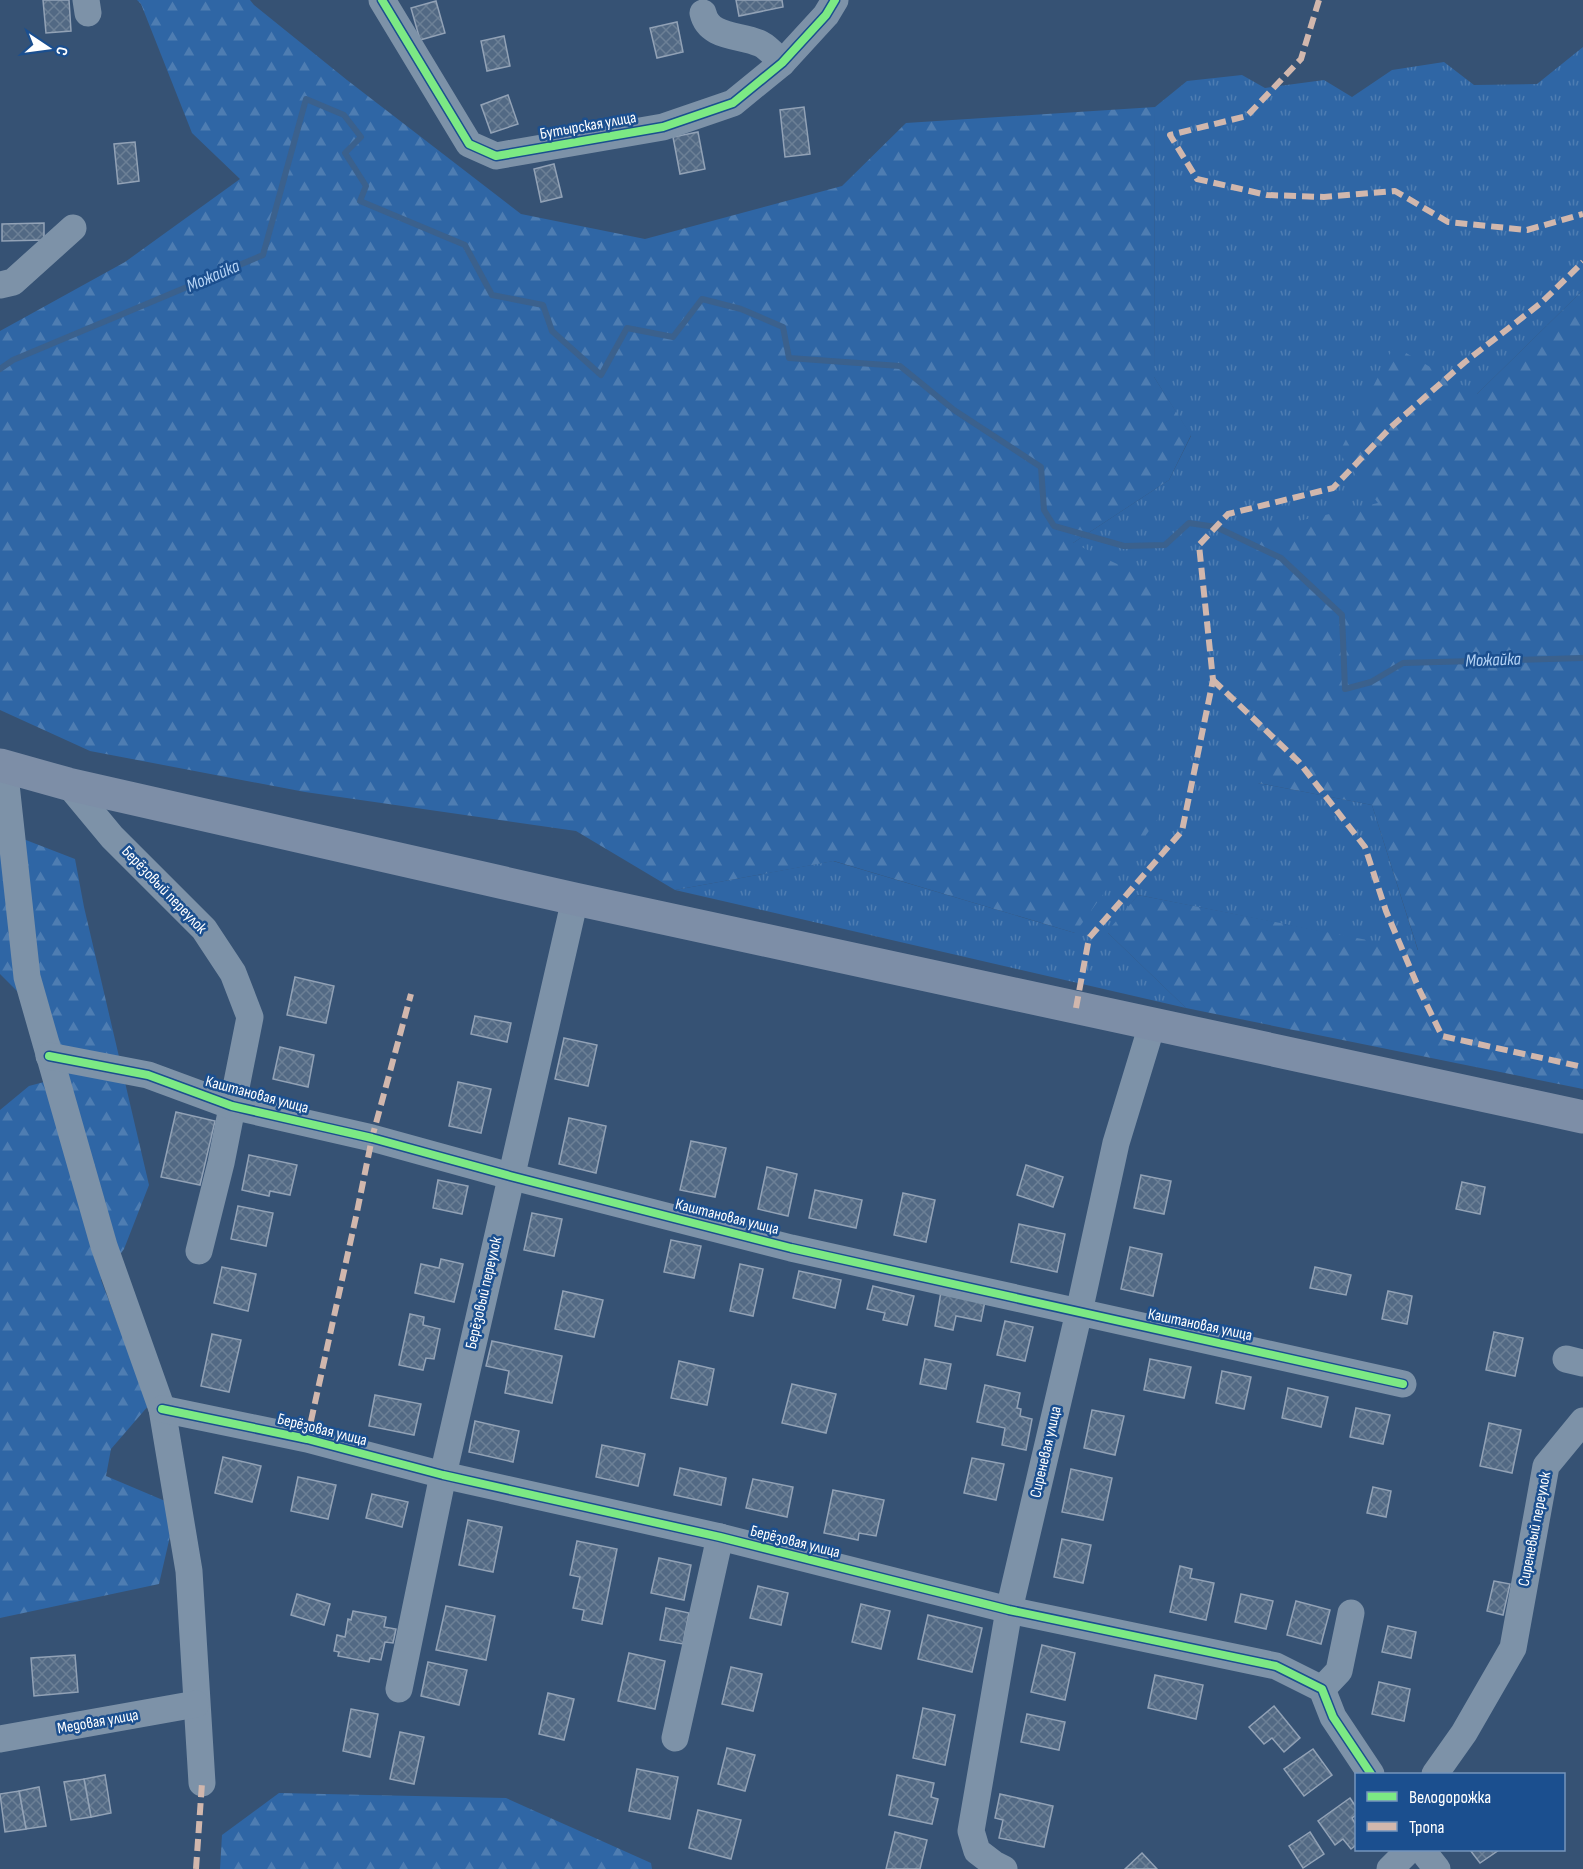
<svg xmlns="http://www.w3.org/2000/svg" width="1583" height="1869" font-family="'Sofia Sans Condensed',sans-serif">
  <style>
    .grass { fill: url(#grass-tufts) }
    .forest { fill: url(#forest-firs) }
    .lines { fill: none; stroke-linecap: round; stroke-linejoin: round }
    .stream { stroke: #3b618d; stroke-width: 6 }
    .building { fill: url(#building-cross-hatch); stroke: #92a2b6; stroke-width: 1.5 }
    .minor { stroke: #7d92a8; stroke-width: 27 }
    .major { stroke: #7d8ea7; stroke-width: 33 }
    .quiet { stroke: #d1b7ad; stroke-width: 6; stroke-dasharray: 12 6; stroke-linecap: butt }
    .cycleway-casing { stroke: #1b4f8f; stroke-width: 11 }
    .cycleway { stroke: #7ce984; stroke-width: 8 }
    .labels { text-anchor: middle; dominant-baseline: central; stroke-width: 5; stroke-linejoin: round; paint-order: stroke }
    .street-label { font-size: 16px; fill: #fff; stroke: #1b4f8f }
    .water-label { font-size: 18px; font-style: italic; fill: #b5d3f5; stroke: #1b4f8f }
  </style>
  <defs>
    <pattern id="grass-tufts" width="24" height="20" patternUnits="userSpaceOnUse" patternTransform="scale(1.5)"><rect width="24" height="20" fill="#2f66a5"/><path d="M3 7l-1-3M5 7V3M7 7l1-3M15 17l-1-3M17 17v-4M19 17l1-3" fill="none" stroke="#4e7db2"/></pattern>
    <pattern id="forest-firs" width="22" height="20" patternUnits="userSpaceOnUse" patternTransform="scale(1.5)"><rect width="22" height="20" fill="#2f66a5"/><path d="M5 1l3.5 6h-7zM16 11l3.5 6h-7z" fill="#4e7db2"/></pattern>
    <pattern id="building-cross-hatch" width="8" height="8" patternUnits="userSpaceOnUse" patternTransform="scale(1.5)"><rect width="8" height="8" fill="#526984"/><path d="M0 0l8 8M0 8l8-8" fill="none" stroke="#6c8096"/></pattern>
  </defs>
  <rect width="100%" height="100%" fill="#365274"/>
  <path class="grass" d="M1583,47v243l-106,104 -98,109 -121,280 114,22 46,146 -280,-56 -30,38 78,75 -511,-118 158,-29 242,72 -2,-390 96,-63 22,-44 -37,-59 1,-270 32,-26 55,-6 23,13 59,-8 28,17 40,-27 52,-8 30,23 63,-1z"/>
  <g class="forest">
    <path d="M137,0h113l4,5 93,75 174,134 124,25 197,-53 64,-63 249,-16 -1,270 37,58 -22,45 -96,63 86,41v233l-84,116 -241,-72 -159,29 -99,-59 -271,-39 -215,-41 -90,-41v-379l125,-69 115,-83 -48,-46 -51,-129z"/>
    <path d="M1583,290v799l-397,-81 -79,-76 31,-37 280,55 -46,-145 -114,-22 -4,-252 124,-28 -39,-50 55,-107 83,48z"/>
    <path d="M0,830l75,29 9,48 65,278 -25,64 -23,31 48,125 -38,44 -5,27 71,30 -18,78 -159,34v-508l29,-24 15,-4 -26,-90 -18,-18z"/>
    <path d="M279,1793l227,5 145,65 1,6h-432l2,-34z"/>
  </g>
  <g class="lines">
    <path class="stream" d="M0,369l13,-9 250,-105 43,-156 38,16 17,22 -16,16 21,33 -6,15 105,44 27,50 51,10 9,26 49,44 26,-47 46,9 29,-38 39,10 42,18 6,31 111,8 54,44 87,57 3,43 10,16 70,20 41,-1 24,-22 27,4 65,31 61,57 3,74 26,-7 32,-19 180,-5"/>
  </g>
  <g class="building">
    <path d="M43,0h26l2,31 -25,2z"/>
    <path d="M736,0h46l1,7 -44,9z"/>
    <path d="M436,1l9,32 -25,7 -9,-32z"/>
    <path d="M677,22l6,30 -26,6 -7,-30z"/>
    <path d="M504,36l6,30 -23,5 -6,-30z"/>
    <path d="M508,95l10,29 -27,9 -10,-28z"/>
    <path d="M804,107l6,47 -25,3 -5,-47z"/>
    <path d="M698,132l7,37 -25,5 -7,-37z"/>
    <path d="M135,142l4,39 -21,3 -4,-40z"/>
    <path d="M554,164l8,33 -21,5 -7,-33z"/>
    <path d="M44,223v17l-42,1v-17z"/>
    <path d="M295,977l39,9 -8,37 -39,-8z"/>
    <path d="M475,1016l36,7 -4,19 -36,-8z"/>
    <path d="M564,1038l33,7 -9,41 -33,-7z"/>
    <path d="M280,1047l34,8 -6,32 -35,-8z"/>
    <path d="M458,1082l33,7 -10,44 -32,-7z"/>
    <path d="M176,1112l39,9 -15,64 -39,-8z"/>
    <path d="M569,1118l37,8 -10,47 -37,-9z"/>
    <path d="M691,1141l35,7 -11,49 -35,-7z"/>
    <path d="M249,1155l48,10 -7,30 -20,-4 -1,5 -27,-6z"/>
    <path d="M1026,1165l37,12 -10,30 -36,-12z"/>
    <path d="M767,1167l30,7 -9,42 -30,-7z"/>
    <path d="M1141,1175l30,6 -7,33 -30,-6z"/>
    <path d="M438,1180l30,6 -6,28 -29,-6z"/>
    <path d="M1462,1182l23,5 -5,27 -24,-5z"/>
    <path d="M815,1190l47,10 -6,28 -47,-10z"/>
    <path d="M903,1193l32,7 -9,42 -32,-7z"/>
    <path d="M238,1206l35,7 -7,33 -35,-7z"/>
    <path d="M532,1213l30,6 -8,37 -30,-6z"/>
    <path d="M1019,1224l46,10 -8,38 -46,-10z"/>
    <path d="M671,1240l30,6 -7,32 -30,-6z"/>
    <path d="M1130,1247l32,7 -9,42 -32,-7z"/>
    <path d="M441,1259l22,5 -9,38 -39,-9 6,-29 18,4z"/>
    <path d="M740,1264l23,5 -10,47 -23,-5z"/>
    <path d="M222,1267l34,7 -8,37 -34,-8z"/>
    <path d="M1315,1267l36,8 -5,20 -36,-7z"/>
    <path d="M799,1271l42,9 -6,28 -42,-10z"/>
    <path d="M873,1286l41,10 -7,29 -24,-5 2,-7 -18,-4z"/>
    <path d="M563,1291l40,9 -9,37 -39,-8z"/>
    <path d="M1388,1291l24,5 -5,28 -25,-5z"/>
    <path d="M941,1292l44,9 -4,20 -25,-5 -3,14 -18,-4z"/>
    <path d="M410,1314l14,3 -1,8 17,4 -6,30 -8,-1 -3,12 -24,-5z"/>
    <path d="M1005,1321l28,6 -8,34 -28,-6z"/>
    <path d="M1494,1332l29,6 -8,38 -29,-6z"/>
    <path d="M212,1334l29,6 -12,52 -28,-6z"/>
    <path d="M492,1341l70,15 -10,47 -47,-10 4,-22 -23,-5z"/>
    <path d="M925,1359l26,5 -5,25 -26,-5z"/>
    <path d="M1150,1359l41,8 -7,31 -40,-8z"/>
    <path d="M679,1361l35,8 -7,36 -36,-7z"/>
    <path d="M1222,1371l29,6 -7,32 -28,-6z"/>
    <path d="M792,1384l44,10 -10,39 -44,-10z"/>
    <path d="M985,1385l35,8 -3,15 4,1 -1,7 12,3 -6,31 -24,-5 3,-17 -28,-6z"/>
    <path d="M1288,1388l40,9 -7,30 -39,-9z"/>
    <path d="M375,1395l46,9 -7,31 -45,-9z"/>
    <path d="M1356,1408l34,7 -7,29 -33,-7z"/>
    <path d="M1092,1410l32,6 -9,39 -31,-7z"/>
    <path d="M475,1421l44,10 -6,31 -44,-10z"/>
    <path d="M1489,1423l32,7 -9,43 -32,-7z"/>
    <path d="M602,1445l43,9 -7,32 -42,-9z"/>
    <path d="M223,1457l38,9 -9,36 -37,-9z"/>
    <path d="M972,1458l32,6 -8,36 -32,-7z"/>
    <path d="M680,1468l46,10 -5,27 -47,-10z"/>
    <path d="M1071,1469l41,9 -9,42 -41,-8z"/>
    <path d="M298,1477l38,8 -8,34 -37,-8z"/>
    <path d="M753,1479l40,8 -6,30 -41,-9z"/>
    <path d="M1373,1487l18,4 -5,26 -19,-4z"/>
    <path d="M833,1490l51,10 -8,36 -17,-3 -1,7 -34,-7z"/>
    <path d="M372,1494l36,8 -6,25 -36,-9z"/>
    <path d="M468,1520l34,7 -9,45 -34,-7z"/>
    <path d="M1062,1539l29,6 -8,38 -29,-6z"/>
    <path d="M577,1541l40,8 -15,75 -20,-4 2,-10 -11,-2 7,-31 -10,-2z"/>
    <path d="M659,1558l32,7 -7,35 -33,-7z"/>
    <path d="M1180,1566l12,3 -2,9 24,5 -8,37 -36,-8z"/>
    <path d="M1494,1581l16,3 -7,31 -16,-4z"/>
    <path d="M758,1586l30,7 -7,32 -31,-7z"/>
    <path d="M297,1594l33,10 -6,21 -33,-10z"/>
    <path d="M1241,1594l32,7 -7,28 -31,-7z"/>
    <path d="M1296,1601l34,9 -9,34 -34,-9z"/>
    <path d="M861,1604l29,7 -9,38 -29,-7z"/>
    <path d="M446,1606l49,10 -9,44 -50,-10z"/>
    <path d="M666,1608l23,5 -6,31 -23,-4z"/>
    <path d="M353,1611l33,6 -2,10 12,2 -3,14 -8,-1 -4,18 -11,-2 -1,4 -31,-6 1,-4 -5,-1 3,-16 8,2 3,-18 3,1z"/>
    <path d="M928,1615l54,13 -10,44 -54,-13z"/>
    <path d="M1388,1626l28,6 -5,26 -29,-6z"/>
    <path d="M1042,1645l33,8 -10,47 -34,-8z"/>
    <path d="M629,1653l36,8 -10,48 -37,-8z"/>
    <path d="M75,1655l3,37 -44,4 -3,-38z"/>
    <path d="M428,1662l39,8 -8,35 -38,-9z"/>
    <path d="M731,1667l31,7 -9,37 -31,-7z"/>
    <path d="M1155,1675l48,10 -7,34 -48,-11z"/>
    <path d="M1379,1682l31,7 -6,32 -32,-7z"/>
    <path d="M548,1693l26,6 -10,41 -25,-6z"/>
    <path d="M1274,1706l26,32 -16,14 -12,-14 -8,6 -15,-17z"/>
    <path d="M923,1708l32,7 -10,50 -32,-7z"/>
    <path d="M351,1709l27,5 -8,43 -27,-6z"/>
    <path d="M1027,1714l38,8 -6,28 -38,-8z"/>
    <path d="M400,1732l24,5 -10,47 -24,-5z"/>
    <path d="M727,1748l28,7 -10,36 -27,-7z"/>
    <path d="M1313,1749l19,26 -28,21 -20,-27z"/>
    <path d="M637,1769l41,8 -8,42 -41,-8z"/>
    <path d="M105,1775l6,38 -20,4 -7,-38z"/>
    <path d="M897,1775l37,8 -3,14 7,2 -6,25 -43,-9z"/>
    <path d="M84,1779l7,38 -20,3 -7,-38z"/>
    <path d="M39,1787l7,39 -20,3 -7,-38z"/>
    <path d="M19,1791l7,38 -21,3 -5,-38z"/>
    <path d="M1000,1794l53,12 -9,41 -45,-9 4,-18 -8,-2z"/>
    <path d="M1350,1798l6,9v8l-4,3 4,7v20l-5,4 -8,-10 -8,6 -17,-24z"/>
    <path d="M698,1810l43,10 -10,39 -42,-11z"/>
    <path d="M895,1832l32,8 -7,29h-34z"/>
    <path d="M1310,1832l14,22 -21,14 -14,-22z"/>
    <path d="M1470,1850h29l-19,13z"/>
    <path d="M1142,1853l15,16h-32z"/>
  </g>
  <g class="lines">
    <g class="minor">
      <path d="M86,0l2,13"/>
      <path d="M382,0l87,144 27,12 167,-29 70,-24 49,-40 44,-48 9,-15"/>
      <path d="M703,13c6,26 38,21 58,31 8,4 15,13 21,19"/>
      <path d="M0,285l13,-3 60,-54"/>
      <path d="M4,766l23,211 77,269 58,163 27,162 13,212"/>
      <path d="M68,784l44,53 92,92 29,44 17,44 -29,146 -22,88"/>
      <path d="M49,1056l99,19 84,31 140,32 138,38 281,72 612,136"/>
      <path d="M1566,1359l17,4"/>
      <path d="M162,1409l145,30 136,36 277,62 289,73 267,56 46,23 11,28 38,57"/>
      <path d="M399,1689l44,-214 132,-576"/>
      <path d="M1322,1689l17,-18 12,-58"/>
      <path d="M675,1738l45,-201"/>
      <path d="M0,1739l196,-35"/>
      <path d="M1435,1774l29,-41 49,-85 33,-182 37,-45"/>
      <path d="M1422,1850l15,19"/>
      <path d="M1004,1869l-10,-5 -17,-13 -6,-20 38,-221 70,-298 37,-169 36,-118"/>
      <path d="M1390,1869l19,-19"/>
    </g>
    <path class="major" d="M0,765l68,19 507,115 1008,218"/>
    <g class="quiet">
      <path d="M1319,0l-18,59 -54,57 -77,19 27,44 70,16 57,2 71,-6 53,31 79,8 56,-16"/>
      <path d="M1213,680l86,82 66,85 21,64 33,78 23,47 141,31"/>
      <path d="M1076,1008l13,-70 93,-107 31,-151 -14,-135 29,-31 105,-26 58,-61 74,-65 76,-59 42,-41"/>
      <path d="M307,1439l50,-227 15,-74 39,-144"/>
      <path d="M196,1869l6,-86"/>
    </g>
    <defs>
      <g id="cycleway">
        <path d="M382,0l87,144 27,12 167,-29 70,-24 49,-40 44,-48 9,-15"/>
        <path d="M49,1056l99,19 84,31 140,32 138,38 281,72 612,136"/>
        <path d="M162,1409l145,30 136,36 277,62 289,73 267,56 46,23 11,28 38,57"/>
      </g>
    </defs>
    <use href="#cycleway" class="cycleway-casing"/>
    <use href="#cycleway" class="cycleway"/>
  </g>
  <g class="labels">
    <g class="street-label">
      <text transform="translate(588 126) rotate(-10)">Бутырская улица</text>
      <text transform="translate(164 890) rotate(46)">Берёзовый переулок</text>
      <text transform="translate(257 1095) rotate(15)">Каштановая улица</text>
      <text transform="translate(727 1217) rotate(14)">Каштановая улица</text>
      <text transform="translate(484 1293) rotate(-77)">Берёзовый переулок</text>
      <text transform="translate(1200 1325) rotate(12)">Каштановая улица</text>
      <text transform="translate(322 1430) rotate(14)">Берёзовая улица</text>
      <text transform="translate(1046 1452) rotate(-77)">Сиреневая улица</text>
      <text transform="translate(1535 1529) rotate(-79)">Сиреневый переулок</text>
      <text transform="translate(795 1542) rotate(14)">Берёзовая улица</text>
      <text transform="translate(98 1722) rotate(-10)">Медовая улица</text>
    </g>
    <g class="water-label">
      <text transform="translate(213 276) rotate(-23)">Можайка</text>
      <text transform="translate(1493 660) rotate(-2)">Можайка</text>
    </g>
  </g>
  <rect x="1355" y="1773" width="210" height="78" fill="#1b4f8f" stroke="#7695bc" stroke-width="1.5"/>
  <rect x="1367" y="1792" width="30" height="9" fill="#7ce984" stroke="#7695bc" stroke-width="1.5"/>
  <text x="1409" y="1803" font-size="18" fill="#ffffff">Велодорожка</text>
  <rect x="1367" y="1822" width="30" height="9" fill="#d1b7ad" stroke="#7695bc" stroke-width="1.5"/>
  <text x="1409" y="1833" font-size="18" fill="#ffffff">Тропа</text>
  <g transform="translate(48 48) rotate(103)" stroke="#1b4f8f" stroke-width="4.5" paint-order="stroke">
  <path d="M0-4.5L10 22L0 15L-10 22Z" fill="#ffffff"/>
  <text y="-9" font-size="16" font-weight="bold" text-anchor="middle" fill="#ffffff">С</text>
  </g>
</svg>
